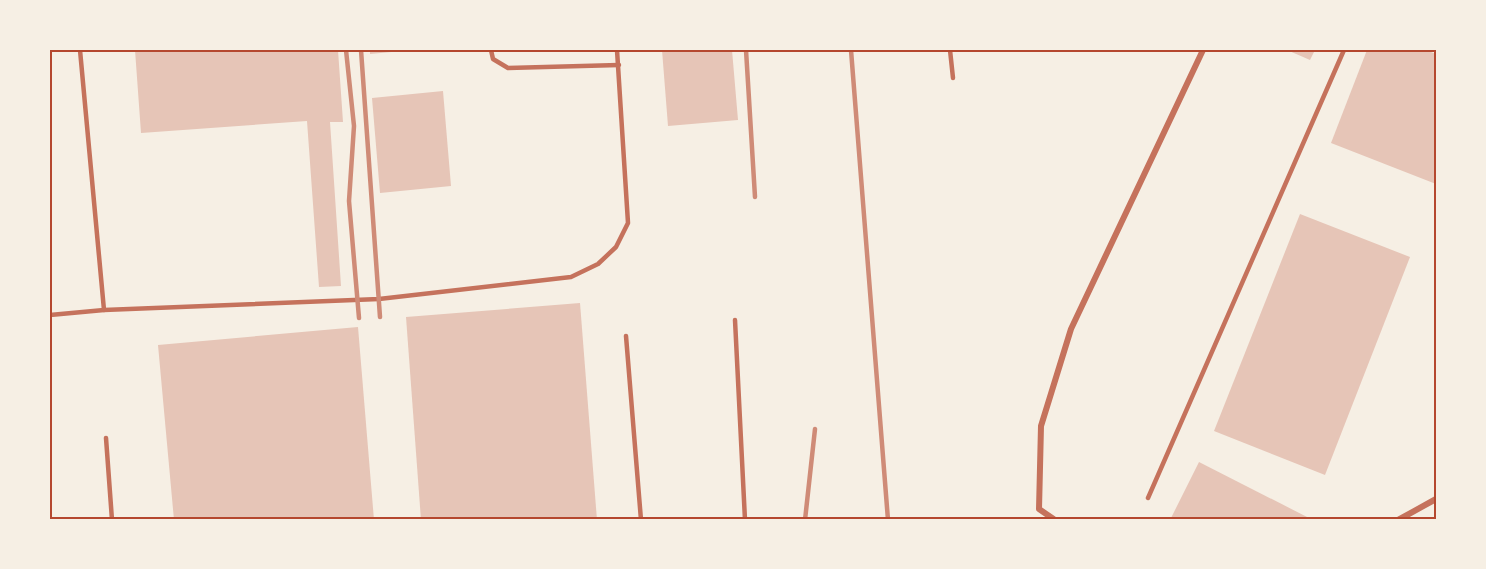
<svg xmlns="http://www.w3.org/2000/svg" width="1486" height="569" font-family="Lato,sans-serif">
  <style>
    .building { fill: #e6c5b7 }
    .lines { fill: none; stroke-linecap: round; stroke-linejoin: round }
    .service { stroke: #c5725c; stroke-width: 4.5 }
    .minor { stroke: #c5725c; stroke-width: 6 }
    .rail { stroke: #cf8b77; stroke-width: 4.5 }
    .neatline { fill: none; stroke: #b5482f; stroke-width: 2 }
  </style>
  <rect width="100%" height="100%" fill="#f6efe4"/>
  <g class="building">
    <path d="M135,50h203l5,72h-13l11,164 -22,1 -12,-166 -166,12z"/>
    <path d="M370,50h32v1l-32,3z"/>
    <path d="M662,50h70l6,70 -70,6z"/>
    <path d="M1287,50h28l-5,10z"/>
    <path d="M1367,50h59l10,4v130l-105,-41z"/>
    <path d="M443,91l8,95 -71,7 -8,-95z"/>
    <path d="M1300,214l110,43 -85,218 -111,-44z"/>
    <path d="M580,303l17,217h-176l-15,-203z"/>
    <path d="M358,327l16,193h-200l-16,-175z"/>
    <path d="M1199,462l114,58h-143z"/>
  </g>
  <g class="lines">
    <g class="service">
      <path d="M80,50l24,260"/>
      <path d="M491,50l2,9 15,9 111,-3"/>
      <path d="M950,50l3,28"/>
      <path d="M50,315l54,-5 275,-11 192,-22 27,-13 18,-17 12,-24 -11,-173"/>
      <path d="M735,320l10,200"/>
      <path d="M626,336l15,184"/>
      <path d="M106,438l6,82"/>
      <path d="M1148,498l196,-448"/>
    </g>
    <g class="minor">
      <path d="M1055,520l-16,-11 2,-83 30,-97 132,-279"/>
      <path d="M1398,520l38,-21"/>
    </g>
    <g class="rail">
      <path d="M346,50l8,76 -5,75 10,117"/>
      <path d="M361,50l19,267"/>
      <path d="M746,50l9,147"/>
      <path d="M851,50l37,470"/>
      <path d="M805,520l10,-91"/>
    </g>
  </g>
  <rect width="1486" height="569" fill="none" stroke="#f6efe4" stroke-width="102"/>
  <rect x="51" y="51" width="1384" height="467" class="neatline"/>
</svg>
